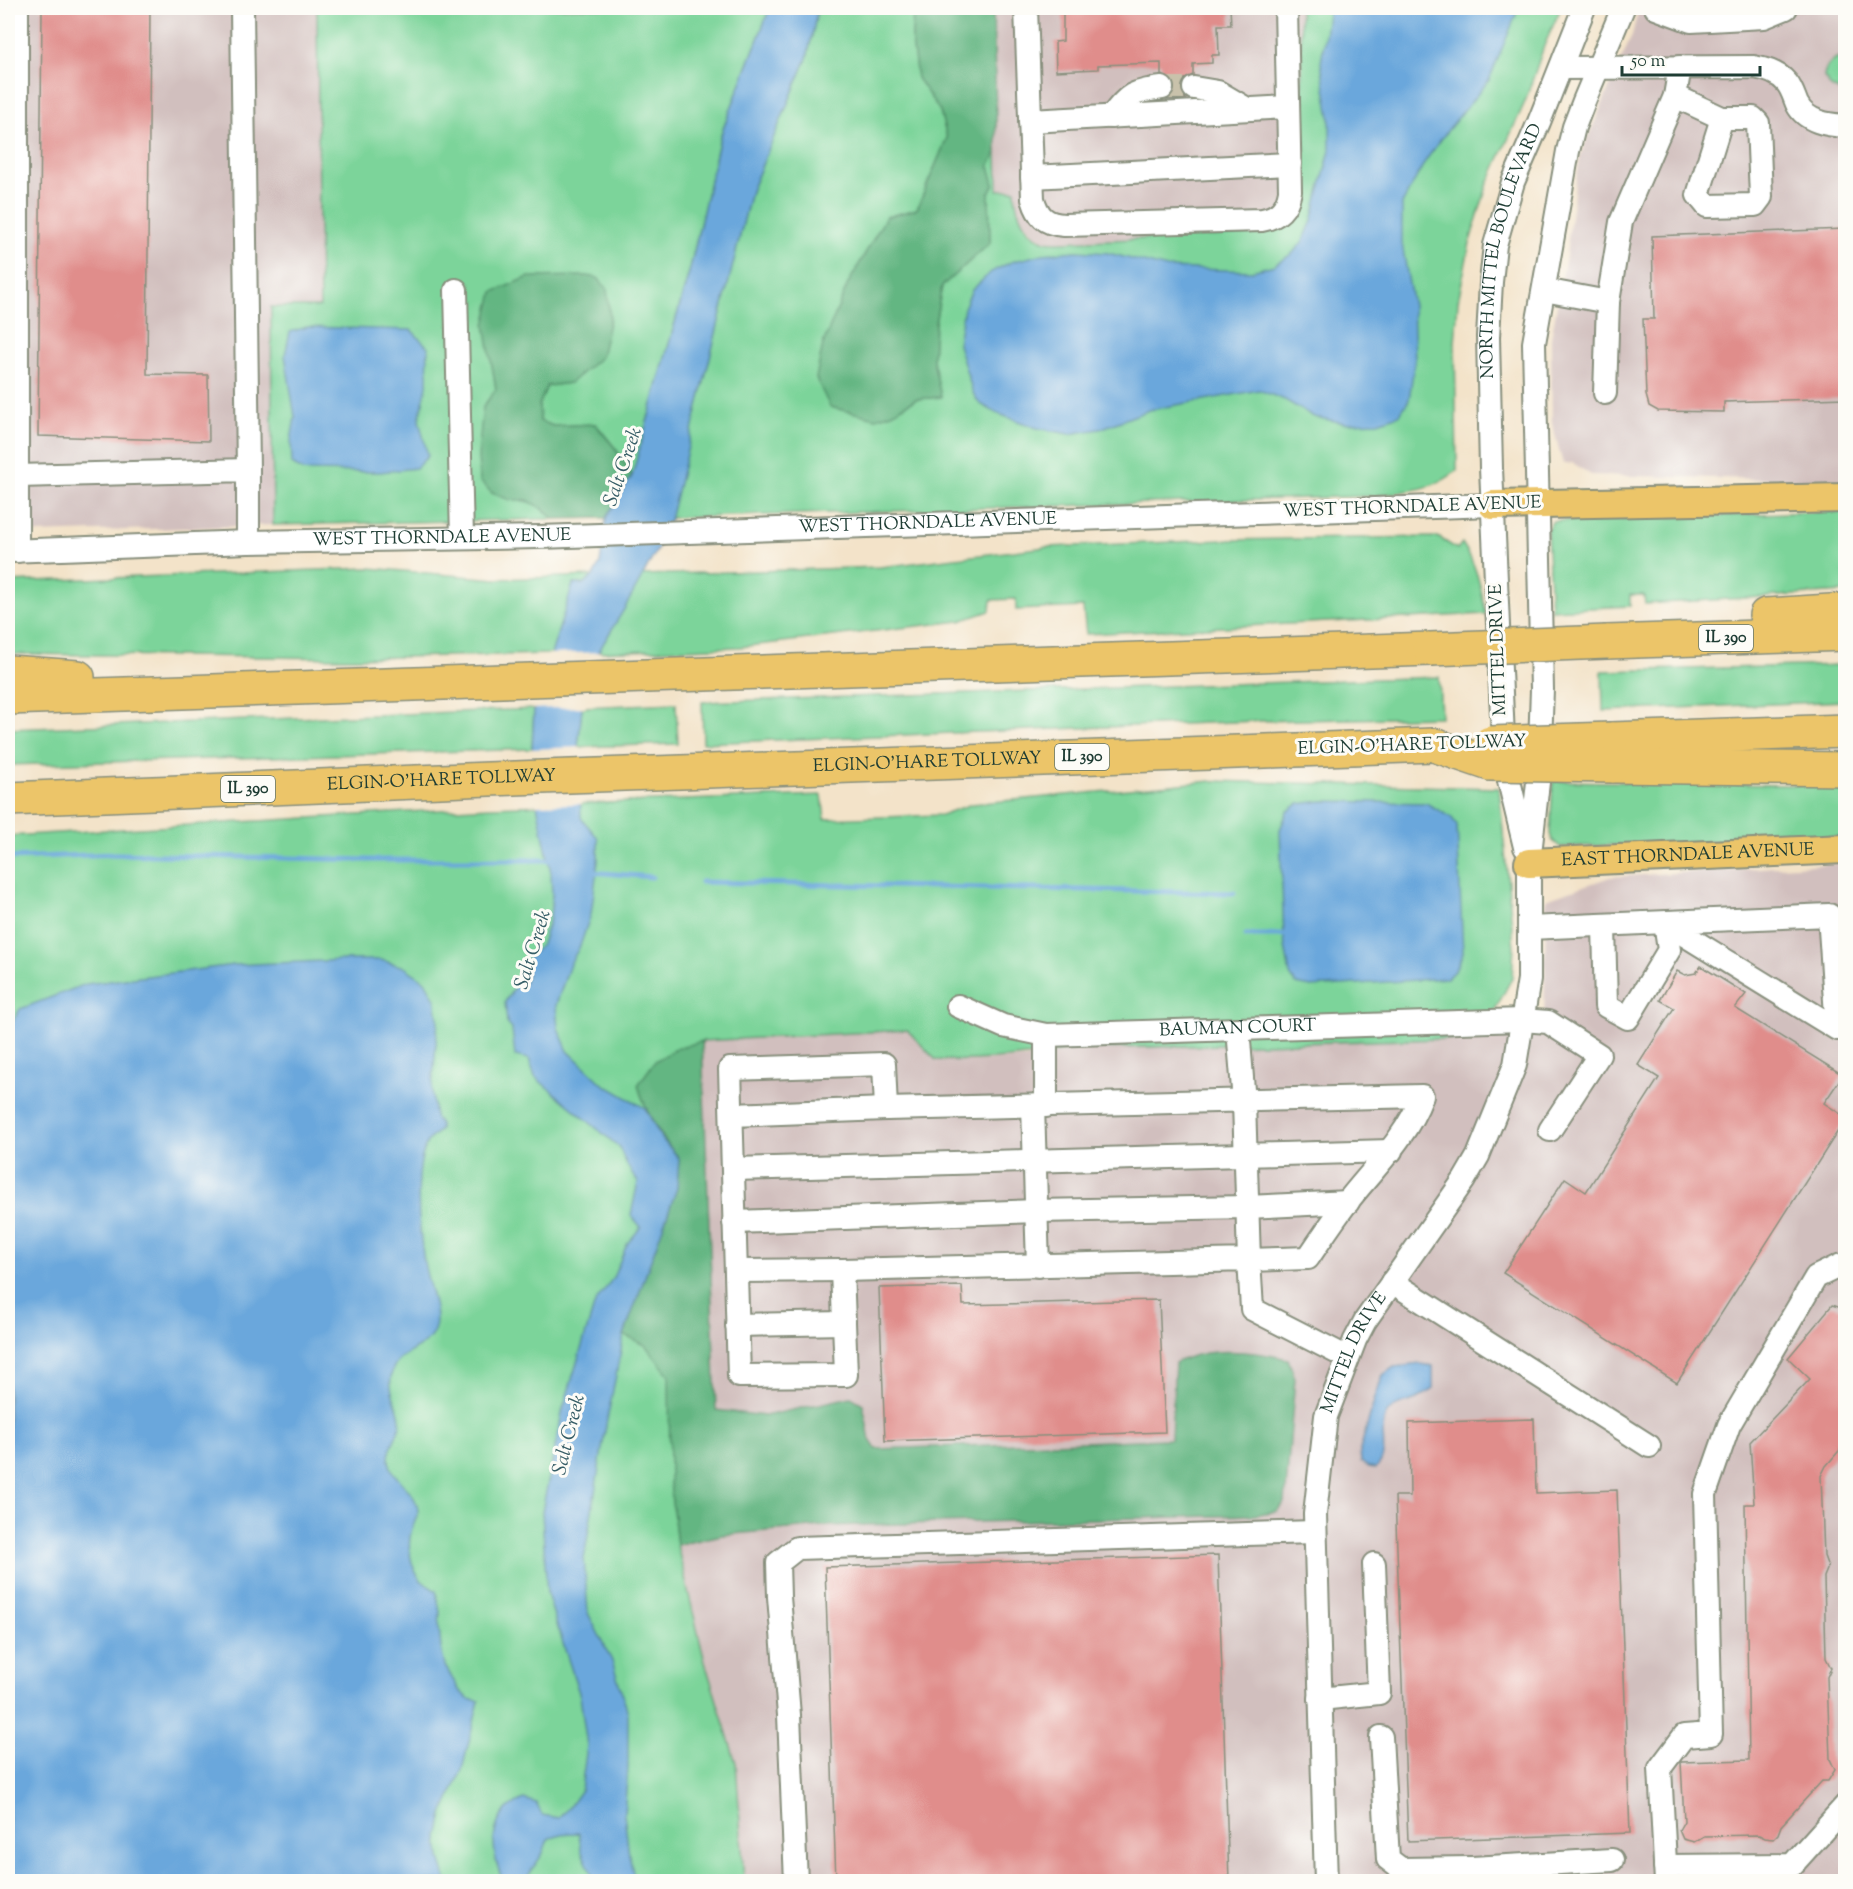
<svg xmlns="http://www.w3.org/2000/svg" width="1853" height="1889" font-family="'Sorts Mill Goudy',serif">
  <style>
    .industrial { fill: #d1bfbe }
    .green { fill: #7bd49a; stroke: #4d8867; stroke-width: 1.5 }
    .forest { fill: #64b682; stroke: #427a5b; stroke-width: 1.5 }
    .water { fill: #6ba7dc; stroke: #457288; stroke-width: 1.5 }
    .pier { fill: #f3e3c9 }
    .lines { fill: none; stroke-linecap: round; stroke-linejoin: round }
    .stream { stroke: #6ba7dc; stroke-width: 5 }
    .building { fill: #e08d8b }
    .minor-tunnel { stroke: #c9c2ab; stroke-width: 22; stroke-dasharray: 22 11; stroke-linecap: butt }
    .minor-casing { stroke: #89907e; stroke-width: 26 }
    .major-casing { stroke: #89907e; stroke-width: 32 }
    .highway-casing { stroke: #89907e; stroke-width: 36 }
    .minor { stroke: #fff; stroke-width: 22 }
    .major { stroke: #ecc569; stroke-width: 28 }
    .highway { stroke: #ecc569; stroke-width: 33 }
    .highway-bridge-casing { stroke: #89907e; stroke-width: 36; stroke-linecap: butt }
    .highway-bridge { stroke: #ecc569; stroke-width: 33 }
    .labels { text-anchor: middle; dominant-baseline: central; stroke-width: 6; stroke-linejoin: round; paint-order: stroke }
    .shield { fill: #fdfcf7; stroke: #62766e; stroke-width: 1.5 }
    .shield-label { font-size: 16px; font-weight: bold; fill: #1f3d34 }
    .street-label { font-size: 18px; fill: #1f3d34; stroke: #fdfcf7 }
    .water-label { font-size: 20px; font-style: italic; fill: #365d66; stroke: #fdfcf7 }
  </style>
  <rect width="100%" height="100%" fill="#fdfcf7"/>
  <filter id="ink" filterUnits="userSpaceOnUse"><feTurbulence type="fractalNoise" baseFrequency=".0167" numOctaves="2"/><feDisplacementMap in="SourceGraphic" scale="12" xChannelSelector="R" yChannelSelector="G"/><feConvolveMatrix kernelMatrix="1 2 1 2 8 2 1 2 1" color-interpolation-filters="sRGB"/></filter>
  <filter id="wash" filterUnits="userSpaceOnUse"><feTurbulence type="fractalNoise" baseFrequency=".008" numOctaves="4" result="noise"/><feDisplacementMap in="SourceGraphic" scale="24" xChannelSelector="R" yChannelSelector="G"/><feGaussianBlur stdDeviation="1.35" result="paint"/><feColorMatrix in="noise" values="0 0 0 0 0 0 0 0 0 0 0 0 0 0 0 0 0 1.4 0 .05"/><feComposite in="paint" operator="in"/></filter>
  <g filter="url(#wash)">
    <rect width="100%" height="100%" fill="#f3e3c9"/>
    <g class="industrial">
      <path d="M8,8h309l3,299 -49,1 2,217 -265,9z"/>
      <path d="M993,8h307l5,177 -3,15 -6,14 -8,9 -11,8 -16,3 -201,8 -15,-1 -10,-6 -17,-20 -3,-25h-17z"/>
      <path d="M1639,8h206v473l-254,-6 -18,-12 -10,1 -11,-41 -1,-84 15,-83 9,-71 6,-31 51,-119z"/>
      <path d="M1845,863v1018h-1101l-8,-118 -31,-101 -28,-117 -7,-63 32,-441 205,-11 29,30 34,1 55,-3 50,-9 469,-14 2,-136 64,-22z"/>
    </g>
    <g class="green">
      <path d="M317,8h453l-50,129 -30,132 -58,207 -16,-27 -20,-25 -43,2 -13,-5 -1,-16 8,-19 23,-3 -78,-21 4,27 -13,18 27,93c20,0 30,3 43,19l-280,6 -2,-218h49z"/>
      <path d="M818,8h95l-1,32 5,38 23,32 7,28 -30,71 -31,8 -38,67 -25,60 69,69 24,-14 25,-2 -8,-37 2,-37 7,-37 48,-43 -1,-50 5,-9 -5,-18 8,-14 1,38h17c0,20 9,44 30,51 5,1 11,1 15,1l201,-8c30,-7 38,-20 44,-49l-5,-177h261l-17,38 -19,56 -38,84 -16,52 -13,63 -3,42 2,127c-22,21 -54,21 -83,26l-704,22 81,-327 56,-133z"/>
      <path d="M1845,56h1l-1,39 -14,-8 -7,-10c2,-14 8,-17 21,-21z"/>
      <path d="M1845,511v81l-200,12 -1,-9h-14v11l-79,4 -4,-81 6,-8z"/>
      <path d="M1438,537l19,12 5,-6c15,22 19,45 24,71l-400,20 -3,-27 -67,3v-11l-25,1 -1,11 -30,10 -220,26 -142,5 44,-77 238,-8 167,-20 178,-7z"/>
      <path d="M369,568l127,11 97,-3 -9,8 -11,1 -21,69 -201,4 -343,-4v-72z"/>
      <path d="M1845,665v36l-242,10 -1,-40z"/>
      <path d="M1439,677l2,40 -183,4 -555,22 -1,-41z"/>
      <path d="M676,703l2,41 -100,3 4,-40z"/>
      <path d="M534,709l-2,40 -524,16v-36z"/>
      <path d="M1212,781l287,7 15,159 -2,31 -32,60 -405,11c-47,8 -92,13 -139,11l-29,-30 -205,11 6,205 -38,236 7,63 28,117 31,101 8,118 -736,1v-1046l482,-29 332,-12 3,24 116,-4 31,-11z"/>
      <path d="M1553,781l292,5v51l-285,10 -8,-7 -2,-6z"/>
    </g>
    <g class="forest">
      <path d="M913,8h80l4,144 -8,14 5,18 -5,9 1,50 -48,43 -7,37 -2,37 8,37 -25,2 -24,14 -16,5 -46,-11 -14,-29 7,-34 25,-60 38,-67 31,-8 30,-71 -7,-27 -23,-33 -5,-38z"/>
      <path d="M586,276l12,2 9,11 3,29 -9,39 -31,26 -23,3 -8,19 1,16 13,5 42,-2 21,25 16,27 -26,42 -53,1 -8,-9 -18,-10h-17l-18,-7 -12,-12 -2,-24 5,-50 13,-18 -11,-64 8,-33 36,-15z"/>
      <path d="M702,1041l14,369 49,6 86,-19 12,7 7,36 6,9 295,-10 4,-76c33,-17 78,-12 113,-4l7,19 -10,124 -8,9 -23,4 -432,11 -100,9 -45,10 -7,-63 -1,-107 -24,-30 -21,-10 53,-147 2,-30c-19,-22 -33,-44 -41,-73l17,-24 21,-12z"/>
    </g>
    <g class="water">
      <path d="M770,8h48l-11,50 -56,133 -84,341 -44,79 -31,51 -10,45 -4,40 3,71 17,20v23l-7,53 -11,32 -10,18 -14,41 2,23 10,23 35,33 42,24 17,31 17,19 -2,30 -53,147 -18,90 -22,134 4,54 24,48 16,52v55l-4,46 5,41 6,26h-40l-14,-31 -2,-17c-11,0 -21,0 -31,6l-5,14 -18,28h-22c-13,-30 -16,-67 21,-82l12,4 6,12 17,3 10,-11 12,-17 6,-44 -7,-50 -33,-102 -5,-83 21,-102 32,-106 18,-25 14,-34 14,-17 -10,-12 7,-33 -10,-15 -9,-20 -84,-70 -6,-18 -14,-3 -3,-27 -5,-6 -2,-21 12,-19h7l3,-9 -2,-13 17,-17 8,-26 2,-23 -1,-22 -17,-83 -2,-41 2,-40 39,-125h11l9,-8 7,-13 6,-45 26,-42 58,-207 30,-132z"/>
      <path d="M1329,8h186l1,7 -27,65 -41,50 -22,30 -24,44v40l11,62 2,52 -6,42 -10,15 -21,7 -33,1 -31,-6 -29,-17 -26,-10 -110,20 -49,19 -31,5 -32,-6 -41,-15 -17,-10 -6,-10 -15,-49 6,-36 8,-18 19,-18 20,-10 32,-8 33,-3 32,2 59,15 85,3 22,-6 18,-11 11,-13 9,-20 18,-71v-32l-9,-55z"/>
      <path d="M307,327l104,3 17,17 -1,39 -8,34 9,36 -12,12 -36,4 -77,-1 -11,-7 -1,-23 4,-24 -10,-62 5,-23z"/>
      <path d="M1322,801l104,2 25,14 6,8 6,128 -8,17 -8,8 -136,9 -15,-3 -6,-9 -6,-35 -4,-110 7,-18 11,-8z"/>
      <path d="M346,960h35l23,7 21,14 10,18 3,20 -6,73 3,26 5,6v6c-4,4 -11,8 -13,13 -14,26 -8,89 -3,118 2,17 12,41 12,58 0,33 -38,28 -44,53 -6,21 10,35 8,53 -2,11 -12,23 -11,35 2,20 28,30 29,51 0,6 -6,15 -7,21 -4,15 0,37 10,48 4,4 11,8 15,11l4,21 -1,14 2,23 4,17 14,24 9,9 11,2 -17,69 -19,44 -5,23 2,21 7,23h-439v-851l12,-21 66,-25 148,-19z"/>
      <path d="M1421,1364l12,2v22c-4,3 -8,7 -12,9 -9,5 -23,6 -31,13 -16,16 3,41 -14,58l-8,-1 -7,-5 -1,-12 16,-56 7,-19 11,-8z"/>
    </g>
    <g class="pier">
      <path d="M601,652l-7,11 -9,44 -54,2 17,-55z"/>
      <path d="M581,747l1,57 -46,1 -4,-15 -3,-41z"/>
    </g>
    <g class="lines">
      <g class="stream">
        <path d="M8,858l109,-4 251,6h187"/>
        <path d="M591,872l61,5"/>
        <path d="M701,882l533,11"/>
        <path d="M1246,935h38"/>
      </g>
    </g>
    <g id="blocks">
      <g class="building">
        <path d="M42,8h108l-3,366 61,1 1,66 -171,-5z"/>
        <path d="M1063,8h167l1,17h-13l1,30h-7v8l-19,1v11l-10,5 -2,12 5,7 -19,1 7,-6 1,-8 -3,-7 -11,-4v-12l-63,2v4l-42,2 -1,-29 8,-1z"/>
        <path d="M1845,229v169l-121,4v10l-66,-1 -9,-5 -3,-11 -3,-76h11l-2,-83z"/>
        <path d="M1701,966l45,28 -11,14 108,67 -19,28 21,14v3l-168,263 -174,-110 62,-95 21,14 73,-114 -21,-13 36,-57 -14,-8 17,-29 8,4 11,-2z"/>
        <path d="M962,1286l1,19 196,-5 6,132 -280,9 -6,-153z"/>
        <path d="M1832,1305l13,4v135l-19,22 -5,10 3,80 4,11 -4,10 2,81 5,10 -4,9 3,82 5,11 -7,11h-6l-41,45 -3,8 -5,5 -8,-1 -6,-3 -55,1 -10,6 -11,-3 -4,-9 5,-9 -3,-59 68,-2 -4,-256h9l-4,-62 60,-63 -22,-21z"/>
        <path d="M1534,1419l2,74 81,-3 13,343 -222,8 -13,-345h15l-1,-73z"/>
        <path d="M1218,1555l11,326h-393l-11,-314z"/>
      </g>
    </g>
  </g>
  <g filter="url(#ink)">
    <use href="#blocks" fill-opacity="0" stroke="#89907e" stroke-width="1.5"/>
    <g class="lines">
      <path class="minor-tunnel" d="M1162,88h32"/>
      <defs>
        <g id="minor">
          <path d="M242,8l6,462"/>
          <path d="M1026,8l7,191c5,17 12,25 31,26l198,-5c17,-3 25,-12 28,-29l-4,-183"/>
          <path d="M1656,8l35,13 73,-4 22,-9"/>
          <path d="M1561,68l193,-1c12,2 25,6 33,16 5,6 7,14 10,21 9,18 31,21 49,22"/>
          <path d="M1194,88l24,4 29,17"/>
          <path d="M1675,96l47,22h31l5,5 3,74 -6,8 -48,1 -9,-11 24,-77"/>
          <path d="M1111,117c18,-24 22,-25 51,-29"/>
          <path d="M1030,121l258,-14"/>
          <path d="M1032,177l258,-13"/>
          <path d="M456,290l6,248"/>
          <path d="M1544,290l64,12 13,-80 54,-126 5,-29"/>
          <path d="M1605,393l3,-91"/>
          <path d="M18,476l230,-6v72"/>
          <path id="s1" d="M8,551l240,-9 291,-5 954,-32"/>
          <path d="M17,551v-543"/>
          <path id="s2" d="M1525,847l-21,-87 -13,-292 -3,-131 3,-55 4,-37 18,-63 26,-60 45,-114"/>
          <path d="M1604,926l2,80 22,12 41,-68 -4,-27"/>
          <path d="M1529,928l300,-13 8,114 -172,-106"/>
          <path id="s3" d="M958,1006l45,20 43,9 476,-15 26,2 51,33 -49,75"/>
          <path d="M1238,1029l6,73 5,158 -407,10 4,105 -107,1 -9,-307 154,-5 2,45 536,-13c-15,41 -48,72 -74,105 -14,18 -27,38 -40,57l-59,2 3,49 96,49"/>
          <path d="M1033,1106l5,160"/>
          <path d="M1046,1106v-71"/>
          <path d="M732,1115l154,-6"/>
          <path d="M733,1169l658,-18"/>
          <path d="M734,1222l303,-11 210,-4 101,-5"/>
          <path d="M736,1271l106,-1"/>
          <path d="M1392,1282l257,164"/>
          <path d="M737,1325l107,-2"/>
          <path d="M1320,1699l59,-6 -5,-129"/>
          <path d="M1381,1737l7,122 13,10 71,-1"/>
          <path d="M1665,1866l127,-1 54,-60"/>
          <path d="M796,1882l-7,-167 -10,-118 -1,-34 19,-15 518,-16"/>
          <path id="s4" d="M1326,1882l-11,-368 11,-98 29,-76 10,-19 99,-141 14,-24 37,-91 14,-86v-116l10,-90 3,-84 -8,-346 34,-192 6,-24 10,-26 39,-93"/>
          <path d="M1472,1882v-14l140,-8"/>
          <path d="M1666,1882l-6,-114 24,-32 27,-2 -6,-240 24,-69 87,-148 23,-11 7,6"/>
        </g>
        <g id="major">
          <path d="M1493,505l353,-7"/>
          <path id="s5" d="M1529,863l317,-14"/>
        </g>
        <g id="highway">
          <path d="M1766,615l80,-5"/>
          <path d="M1607,642l239,-8"/>
          <path d="M8,672l70,5"/>
          <path d="M8,698l1422,-49"/>
          <path d="M1611,739l235,-8"/>
          <path d="M1612,766l234,3"/>
          <path id="s6" d="M8,799l481,-20 945,-34"/>
        </g>
      </defs>
      <use href="#minor" class="minor-casing"/>
      <use href="#major" class="major-casing"/>
      <use href="#highway" class="highway-casing"/>
      <use href="#minor" class="minor"/>
      <use href="#major" class="major"/>
      <use href="#highway" class="highway"/>
      <defs>
        <g id="highway-bridge">
          <path d="M1430,649l177,-7"/>
          <path d="M1490,743l121,-4"/>
          <path d="M1434,745l56,19 122,2"/>
        </g>
      </defs>
      <use href="#highway-bridge" class="highway-bridge-casing"/>
      <use href="#highway-bridge" class="highway-bridge"/>
    </g>
  </g>
  <g class="labels">
    <g class="shield">
      <rect x="1699" y="625" width="54" height="26" rx="4.5"/>
      <rect x="1055" y="744" width="54" height="26" rx="4.5"/>
      <rect x="221" y="776" width="54" height="26" rx="4.5"/>
    </g>
    <g class="shield-label">
      <text x="1726" y="638">IL 390</text>
      <text x="1082" y="757">IL 390</text>
      <text x="248" y="789">IL 390</text>
    </g>
    <g class="street-label">
      <text stroke="none"><textPath href="#s2" startOffset="602">NORTH MITTEL BOULEVARD</textPath></text>
      <text transform="translate(1412 508) rotate(-2)">WEST THORNDALE AVENUE</text>
      <text stroke="none"><textPath href="#s1" startOffset="920">WEST THORNDALE AVENUE</textPath></text>
      <text stroke="none"><textPath href="#s1" startOffset="434">WEST THORNDALE AVENUE</textPath></text>
      <text transform="translate(1499 650) rotate(-92)">MITTEL DRIVE</text>
      <text transform="translate(1412 746) rotate(-2)">ELGIN-O'HARE TOLLWAY</text>
      <text stroke="none"><textPath href="#s6" startOffset="920">ELGIN-O'HARE TOLLWAY</textPath></text>
      <text stroke="none"><textPath href="#s6" startOffset="434">ELGIN-O'HARE TOLLWAY</textPath></text>
      <text stroke="none"><textPath href="#s5" startOffset="159">EAST THORNDALE AVENUE</textPath></text>
      <text stroke="none"><textPath href="#s3" startOffset="285">BAUMAN COURT</textPath></text>
      <text stroke="none"><textPath href="#s4" startOffset="536">MITTEL DRIVE</textPath></text>
    </g>
    <g class="water-label">
      <text transform="translate(624 467) rotate(-71)">Salt Creek</text>
      <text transform="translate(534 950) rotate(-73)">Salt Creek</text>
      <text transform="translate(570 1435) rotate(-76)">Salt Creek</text>
    </g>
  </g>
  <rect width="1853" height="1889" fill="none" stroke="#fdfcf7" stroke-width="30"/>
  <path d="M1622 66v9h138v-9" fill="none" stroke="#1f3d34" stroke-width="3"/>
  <text x="1631" y="66" font-size="18" fill="#1f3d34" stroke="#fdfcf7" stroke-width="4.5" paint-order="stroke">50 m</text>
</svg>
